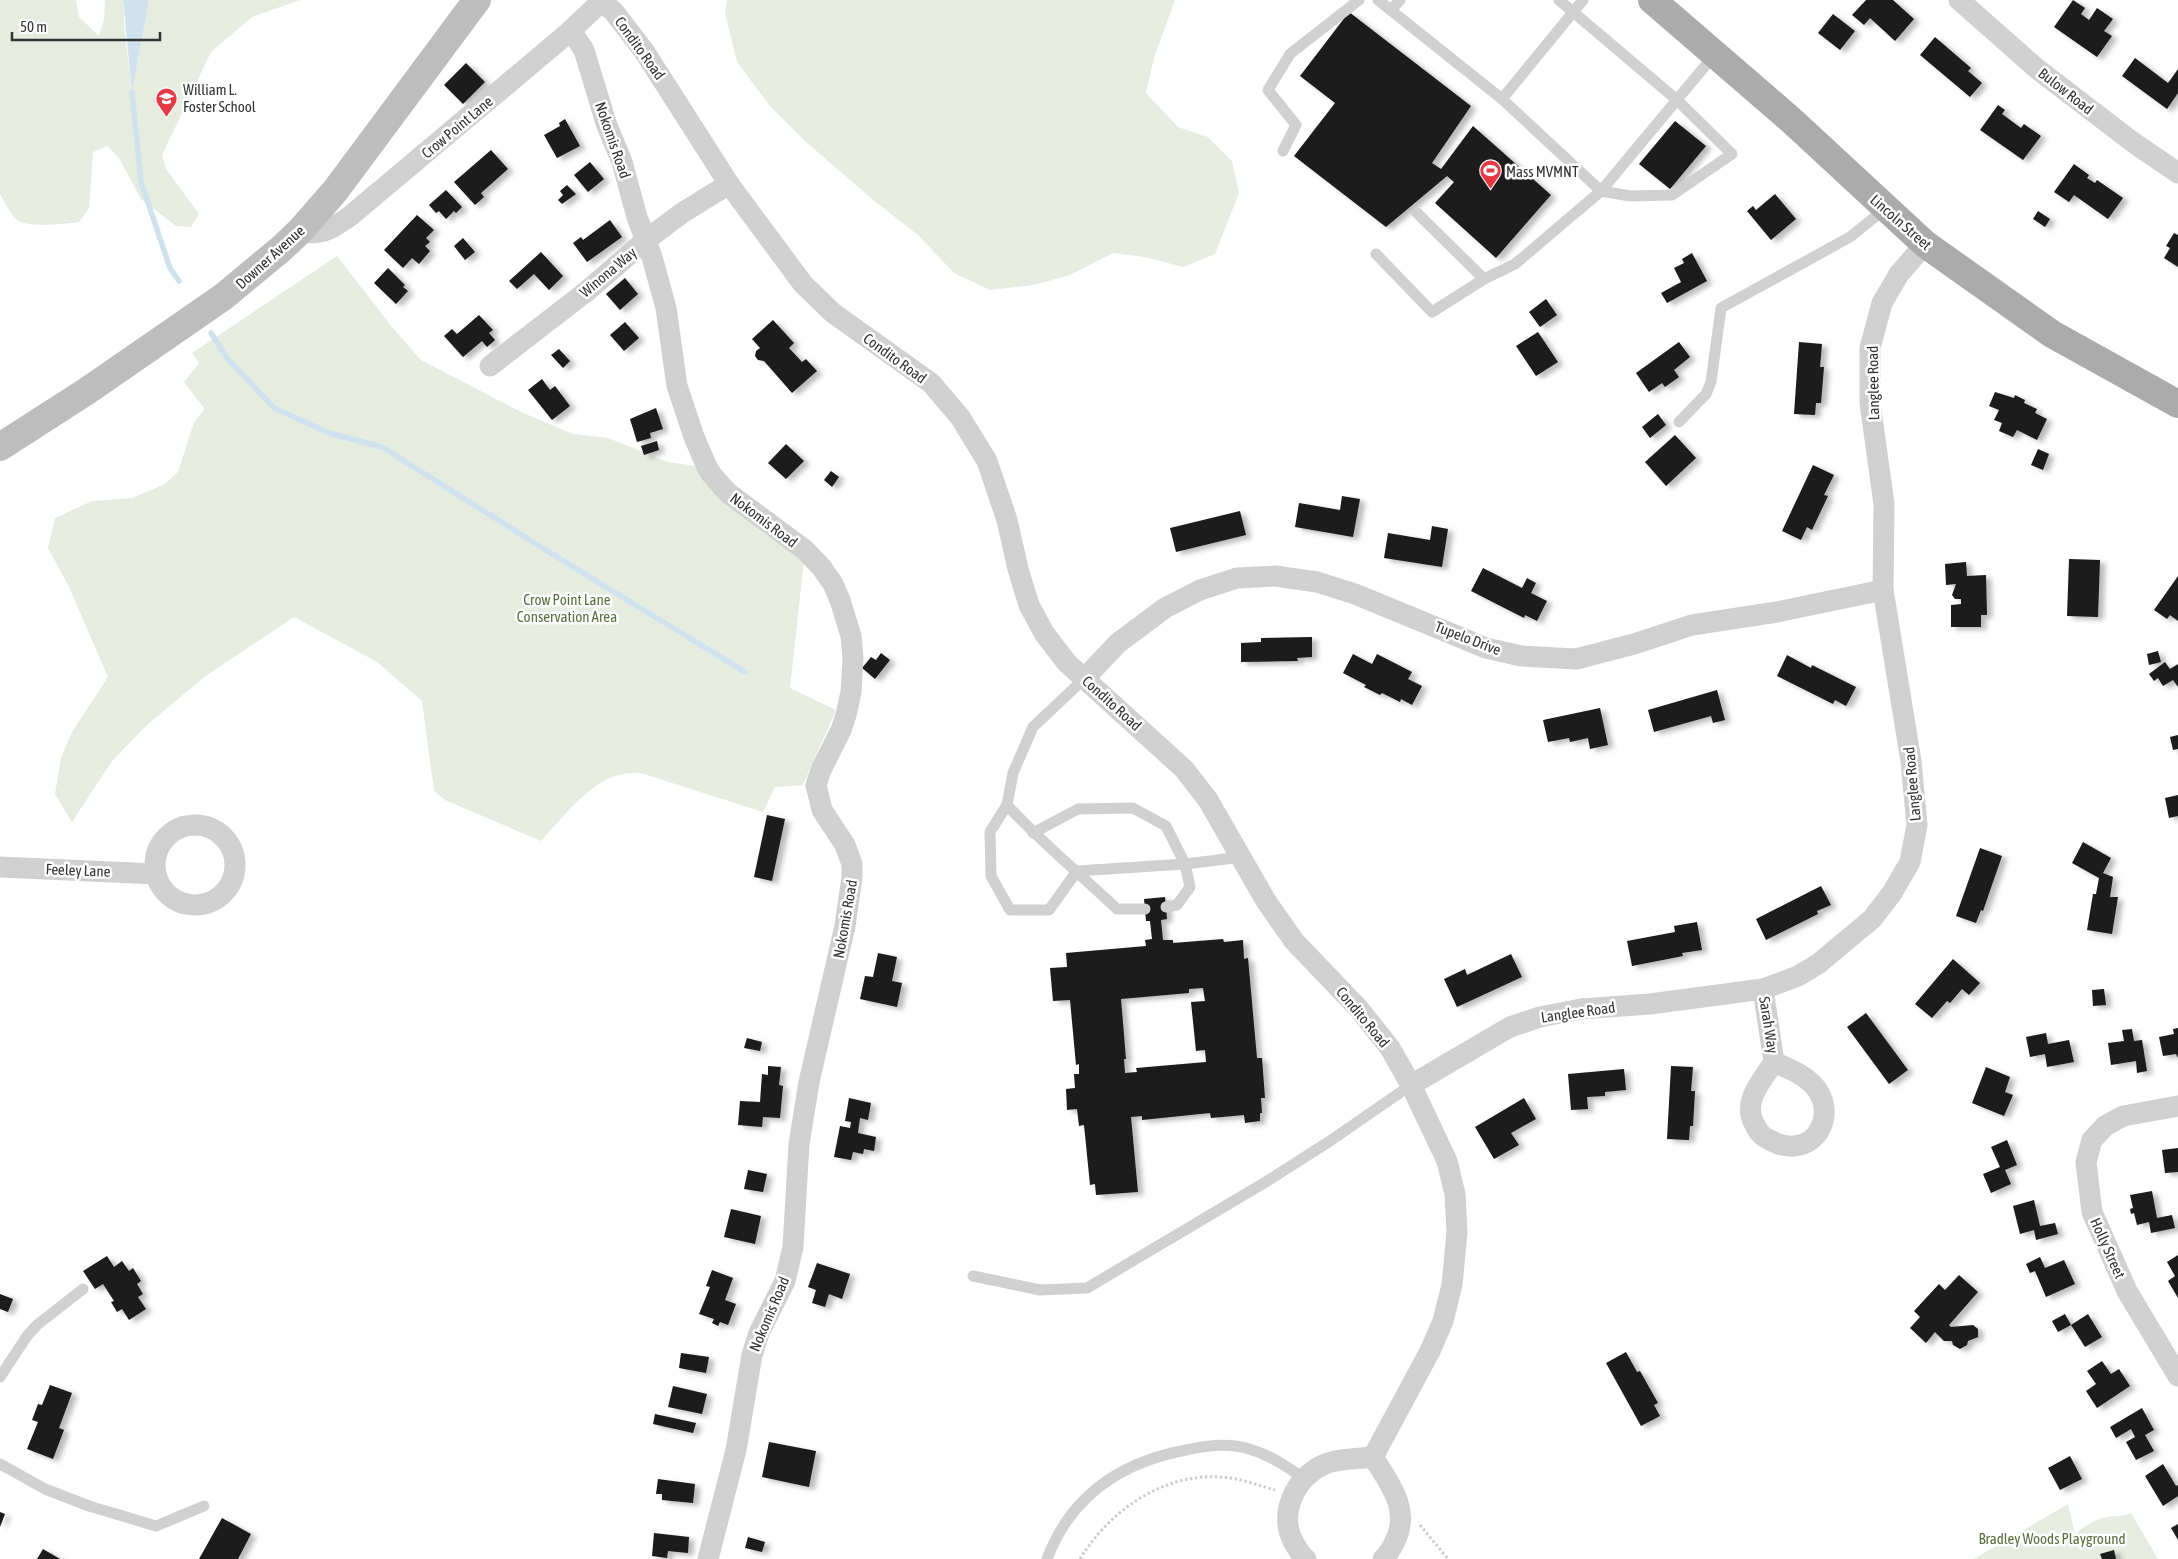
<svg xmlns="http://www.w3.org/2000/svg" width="2178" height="1559" font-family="'Asap Condensed',sans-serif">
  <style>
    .green { fill: #e6ecdf }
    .water { fill: #cfe2ee }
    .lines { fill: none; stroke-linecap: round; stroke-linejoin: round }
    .stream { stroke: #cfe2ee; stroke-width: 5.5 }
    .building { fill: #1a1a1a; fill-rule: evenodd; filter: url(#shadow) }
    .path { stroke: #cdcdcd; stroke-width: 3; stroke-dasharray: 2.5 2.5; stroke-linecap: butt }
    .lane { stroke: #d0d0d0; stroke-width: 11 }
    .street { stroke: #d0d0d0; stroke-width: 21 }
    .secondary { stroke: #bdbdbd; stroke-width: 28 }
    .primary { stroke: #ababab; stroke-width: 28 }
    .labels { text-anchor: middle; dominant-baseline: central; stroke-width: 5; stroke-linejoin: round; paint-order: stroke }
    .street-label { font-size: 15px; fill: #333; stroke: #fff }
    .poi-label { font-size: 15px; fill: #333; stroke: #fff; text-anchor: start }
    .park-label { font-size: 15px; fill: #56703f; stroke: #fff }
  </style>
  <defs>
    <filter id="shadow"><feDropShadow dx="5.5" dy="3" stdDeviation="2.5" flood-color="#0004"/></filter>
  </defs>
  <rect width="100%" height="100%" fill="#fff"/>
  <g class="green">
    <path d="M0,0h76l3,17 20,19 5,-16 1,-20h18l2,34 7,57 17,-91h151l-48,17 -41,35 -49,103 4,14 33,45 -8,13 -15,-1 -35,-27 -22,-41 -12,-12 -14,6 -4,56 -10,14c-12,2 -53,6 -62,-2 -7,-6 -12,-18 -17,-26z"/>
    <path d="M727,0h448l-21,58 -8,35 32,34 30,10 24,24 7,32 -24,61 -32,13 -38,-10 -32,-4 -43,22 -36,10 -44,5 -36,-17 -36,-38 -46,-36 -67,-58 -35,-35 -33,-44 -12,-49z"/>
    <path d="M337,256l55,71 29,33 100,52 52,22 35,4 60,24 28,4 108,94 -14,128 46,22 -33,75 -28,2 -12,25 -119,-38c-45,-8 -75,38 -103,67l-96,-41 -11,-9 -12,-90 -45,-39 -83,-45 -87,58 -59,49 -36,37 -40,61 -17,-28 6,-36 11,-26 36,-55 -39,-90 -21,-39 7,-30 37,-17 40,-3 33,-14 13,-12 16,-50 9,-11 1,-3 -20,-26 15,-19 -7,-10z"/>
    <path d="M2068,1504l7,30c8,-7 18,-13 28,-16 10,-3 17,0 28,-5l27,46h-184z"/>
  </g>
  <path class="water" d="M123,0h26l-17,92z"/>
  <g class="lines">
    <g class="stream">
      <path d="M132,92l9,90 29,86 9,13"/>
      <path d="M211,333l16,25 47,50 55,25 53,14 175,110 188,115"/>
    </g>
  </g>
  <g class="building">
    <path d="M1866,0h27l21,19 -19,22 -25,-23 -6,7 -12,-10z"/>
    <path d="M2073,0l12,8 -4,6 8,6 8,-12 16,11 -9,12 8,5 -15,21 -43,-30z"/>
    <path d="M1349,12l122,94 -39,57 9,6 32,-43 78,69 -55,63 -61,-55 19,-21 -7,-6 -61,51 -92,-71 41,-53 -35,-27z"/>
    <path d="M1833,14l22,17 -15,19 -22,-17z"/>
    <path d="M1935,37l36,31 -3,3 14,12 -12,14 -50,-42z"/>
    <path d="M2135,58l33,25 10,-14v24l-11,16 -45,-33z"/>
    <path d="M466,63l19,19 -22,22 -19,-19z"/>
    <path d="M1998,105l7,5 -3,4 19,14 3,-4 17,12 -18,24 -43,-30z"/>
    <path d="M565,119l15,27 -23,12 -13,-23 16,-9 -1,-3z"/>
    <path d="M1675,121l31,25 -36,43 -31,-25z"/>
    <path d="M491,150l17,19 -27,24 3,4 -9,8 -21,-23z"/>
    <path d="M590,162l14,17 -16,13 -14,-17z"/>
    <path d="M2074,164l15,11 -2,3 8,5 2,-3 26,18 -15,21 -34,-24 -5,7 -15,-10z"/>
    <path d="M567,185l9,9 -14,10 -4,-4 5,-5 -3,-4z"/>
    <path d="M446,190l16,17 -6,6 -2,-2 -8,8 -7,-8 -3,2 -7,-8z"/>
    <path d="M1775,194l21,25 -25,21 -24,-29 6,-5 3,4z"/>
    <path d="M2038,211l12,8 -5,8 -12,-8z"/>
    <path d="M417,215l17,15 -8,8 4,4 -5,4 5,5 -11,13 -7,-6 -9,10 -19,-18z"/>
    <path d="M610,220l12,17 -35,25 -14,-19 8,-6 2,3z"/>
    <path d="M2174,233l4,2v32l-14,-9 6,-10 -4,-2z"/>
    <path d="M463,238l12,14 -10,8 -11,-14z"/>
    <path d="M541,252l22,24 -14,14 -15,-16 -17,15 -8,-8z"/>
    <path d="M1692,253l15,28 -40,22 -6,-10 20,-11 -7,-14 10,-5 -2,-4z"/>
    <path d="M388,268l17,17 -2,2 5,4 -12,13 -22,-21z"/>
    <path d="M625,278l13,16 -18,16 -14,-16z"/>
    <path d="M1546,299l11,16 -17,12 -11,-15z"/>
    <path d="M479,315l14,15 -4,3 6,7 -8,7 -5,-6 -19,16 -19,-21 8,-7 5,5z"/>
    <path d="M773,320l21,23 -5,5 13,14 4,-3 11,12 -25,22 -28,-32 -6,-1 -3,-4 1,-5 4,-3 -8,-9z"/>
    <path d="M625,322l14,16 -15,13 -14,-16z"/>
    <path d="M1538,332l20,30 -22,14 -20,-30z"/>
    <path d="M1679,342l11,15 -16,13 5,7 -14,10 -3,-4 -13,9 -13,-19z"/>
    <path d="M1799,342l23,2 -2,23h4l-3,36h-5l-1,12 -21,-1z"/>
    <path d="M559,349l11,12 -7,7 -12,-13z"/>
    <path d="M542,379l8,11 5,-4 15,20 -18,14 -24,-30z"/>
    <path d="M1995,392l19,6 1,-3 10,5 -1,3 13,6 -2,4 12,6 -10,21 -20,-10 -4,7 -14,-6 3,-8 -8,-3 5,-10 -10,-4z"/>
    <path d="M656,408l7,21 -13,4 1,5 -14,4 -7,-23z"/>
    <path d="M1658,414l8,11 -16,13 -8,-11z"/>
    <path d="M1675,435l21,23 -30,28 -21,-24z"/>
    <path d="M657,441l2,9 -15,5 -3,-9z"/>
    <path d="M786,444l18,17 -18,18 -18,-16z"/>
    <path d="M2038,449l11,5 -6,16 -12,-5z"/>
    <path d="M1813,465l21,10 -10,20 4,1 -16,34 -5,-3 -6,13 -19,-9z"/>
    <path d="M831,471l8,6 -7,10 -8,-7z"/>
    <path d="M1342,496l18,3 -7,38 -58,-10 4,-24 41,7z"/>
    <path d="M1240,511l6,24 -70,17 -6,-24z"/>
    <path d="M1432,526l16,3 -6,38 -58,-9 4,-25 42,7z"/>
    <path d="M2069,559l31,1 -2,57 -31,-1z"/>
    <path d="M1966,562l1,14 19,-1 1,40h-6v12h-30v-22l10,-1v-5h-6l-3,-4 4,-11 -10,1 -1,-21z"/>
    <path d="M1483,568l39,20 5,-10 9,5 -5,10 16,8 -10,20 -12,-6 -1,3 -53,-27z"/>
    <path d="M2178,576v45l-8,-6 -3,4 -13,-9z"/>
    <path d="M1312,637v20l-15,1 1,3 -57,1v-19l20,-1v-4z"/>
    <path d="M2158,651l3,11 -12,3 -2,-11z"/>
    <path d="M881,653l9,7 -15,19 -13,-11 9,-11 5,3z"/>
    <path d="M1353,654l19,10 5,-10 35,18 -4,7 14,7 -10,19 -11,-6 -1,3 -18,-9 -2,2 -16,-8 2,-2 -23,-12z"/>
    <path d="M1787,655l24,13 1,-3 44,22 -10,19 -11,-6 -2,4 -56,-28z"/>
    <path d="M2165,662l5,7 8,-5v23l-5,-7 -10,6 -5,-8 -4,3 -5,-7z"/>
    <path d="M1717,690l8,30 -12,3 -2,-7 -57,16 -6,-22z"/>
    <path d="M1600,708l8,37 -18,4 -2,-11 -18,4 -1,-4 -21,4 -5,-22z"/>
    <path d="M2178,735v14l-5,1 -3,-13z"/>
    <path d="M2178,795v21l-9,2 -4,-20z"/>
    <path d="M767,815l18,4 -13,62 -18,-4z"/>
    <path d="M2083,842l28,16 -8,15 10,4 -3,20h8l-6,37 -25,-4 6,-36h3l3,-16 -27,-15z"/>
    <path d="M1980,848l22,8 -19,55 -2,-1 -5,13 -20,-7z"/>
    <path d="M1821,886l10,19 -14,6 1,3 -52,26 -10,-21z"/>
    <path d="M1165,897l2,22 -6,1 2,20h10v3l50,-4 1,3 19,-2 1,19 4,-1 9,100h5l3,40h-4l1,15h-2v8l-15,2 -1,-8 -33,3 -1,-5 -68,7v-4l-11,1 7,75 -42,3 -1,-11 -5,1 -6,-60 -5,1 -2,-17 -10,1 -1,-21 9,-1 -1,-14h5v-10l-3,1 -6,-65 -17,1 -3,-33 17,-1 -1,-14 80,-7 -1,-6 7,-1 -2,-18h-4l-2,-22zM1203,988l2,13 -14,1 5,49 9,-1 1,12 -70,6 1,4 -12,1 -1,-14h2l-5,-60 68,-6v-4z"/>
    <path d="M1697,922l5,28 -20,3 1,3 -51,10 -5,-25 48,-9 -1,-6z"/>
    <path d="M878,953l19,4 -5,24 10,2 -5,24 -37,-8 5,-23 8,1z"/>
    <path d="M1511,954l11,23 -65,30 -13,-28 21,-10 2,6z"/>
    <path d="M1953,959l27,24 -11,12 -7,-6 -12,14 -3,-2 -15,17 -17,-14z"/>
    <path d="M2104,989l2,16 -13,1 -1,-16z"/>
    <path d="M1866,1013l42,57 -19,14 -42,-57z"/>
    <path d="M2178,1028v30l-2,-4 -13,2 -4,-19 15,-3 -1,-5z"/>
    <path d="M2132,1029l2,12 8,-1 5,31 -10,2 -1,-12 -25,4 -3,-22 16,-2 -2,-11z"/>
    <path d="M2046,1033l2,11 21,-4 5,22 -27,5 -2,-13 -15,3 -4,-20z"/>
    <path d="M747,1038l15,4 -2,9 -16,-3z"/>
    <path d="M768,1066l13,1 -2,18 4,1 -3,32 -17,-1 -1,10 -24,-2 2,-24 20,1 2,-28 6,1z"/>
    <path d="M1671,1066l22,1 -2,24h4l-2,35h-3l-1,14 -22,-1z"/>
    <path d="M1986,1067l24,10 -5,15 8,3 -9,21 -32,-13z"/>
    <path d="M1624,1069l2,21 -21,2v4l-18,1 1,12 -17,1 -3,-36z"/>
    <path d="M849,1098l22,5 -3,17 -8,-2 -2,15 18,4 -2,14 -10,-2 -1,5 -10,-2 -2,8 -17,-3 6,-31 10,2 1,-6 -6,-1z"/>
    <path d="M1524,1098l12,21 -25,14 8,12 -25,14 -19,-32z"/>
    <path d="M2007,1140l10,25 -12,5 6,14 -20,9 -8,-19 17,-7 -9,-20z"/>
    <path d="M2178,1148v24l-13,1 -3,-23z"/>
    <path d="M748,1170l19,4 -4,18 -19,-3z"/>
    <path d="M2152,1191l5,27 15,-3 3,13 -24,5 -2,-11 -12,3 -3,-12 -3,1 -1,-5 3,-1 -3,-13z"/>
    <path d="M2034,1200l6,26 15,-3 3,11 -22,6 -2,-10 -14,4 -7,-28z"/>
    <path d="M731,1209l30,7 -6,28 -31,-7z"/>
    <path d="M2178,1255v43l-10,-17 7,-5 -8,-14z"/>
    <path d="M107,1256l7,11 8,-6 7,10 4,-3 8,13 -4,3 6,10 -5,3 8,12 -17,11 -7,-11 -5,3 -6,-10 3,-1 -11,-17 -8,5 -12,-18z"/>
    <path d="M2040,1257l5,11 19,-8 11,24 -29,13 -11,-26 -5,2 -4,-9z"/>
    <path d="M817,1263l33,11 -8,25 -13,-5 -4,13 -13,-4 4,-13 -8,-3z"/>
    <path d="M712,1270l21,8 -8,22 11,4 -8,21 -8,-3 -2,4 -6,-3 2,-4 -15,-5 11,-27 -4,-1z"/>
    <path d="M1959,1275l19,17 -29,33 2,2 22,-2 5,4v8l-10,4 -1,4 -7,4 -7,-4 -1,-4h-8l-9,-9 -9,11 -16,-15 10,-11 -6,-6 25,-27 6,6z"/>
    <path d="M0,1294l13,5 -5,13 -8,-3z"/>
    <path d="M2065,1314l6,11 -13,7 -6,-11z"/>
    <path d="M2088,1314l14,23 -17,10 -14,-22z"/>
    <path d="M1626,1352l11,20 3,-1 18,32 -4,2 6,11 -19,10 -35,-63z"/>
    <path d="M681,1353l28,4 -3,16 -27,-5z"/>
    <path d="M2102,1361l9,13 8,-5 11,17 -33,22 -11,-17 10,-7 -9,-13z"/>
    <path d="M50,1385l22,8 -13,35 5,2 -11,29 -26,-10 11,-27 -6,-2 6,-16 4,1z"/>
    <path d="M673,1386l34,8 -5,20 -34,-7z"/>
    <path d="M2142,1408l12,22 -9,5 9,16 -18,9 -10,-18 9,-5 -4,-8 -15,9 -6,-11z"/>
    <path d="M655,1414l41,9 -3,10 -40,-9z"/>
    <path d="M769,1442l47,9 -7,36 -47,-10z"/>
    <path d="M2070,1456l12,23 -22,11 -12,-22z"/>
    <path d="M2163,1464l13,22 2,-1v11l-15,10 -18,-30z"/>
    <path d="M658,1479l37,5 -2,19 -31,-3v-6h-6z"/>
    <path d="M0,1512l5,2 -5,13z"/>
    <path d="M222,1518l29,16 -13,25h-39z"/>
    <path d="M2178,1524v16l-7,-12z"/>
    <path d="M654,1533l35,4 -1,16 -20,-2 -1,7 -15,-2z"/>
    <path d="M748,1537l17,5 -3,10 -17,-4z"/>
    <path d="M43,1549l17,10h-23z"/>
    <path d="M2114,1550l2,9h-14l-2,-5z"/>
  </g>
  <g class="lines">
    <g class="path">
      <path d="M1420,1525l28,34"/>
      <path d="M1080,1559c31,-51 89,-90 150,-81 15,2 30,8 45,12"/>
    </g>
    <g class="lane">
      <path d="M1378,0l124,99 99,92 114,-137"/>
      <path d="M1391,10l9,-10"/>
      <path d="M1502,99l81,-99"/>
      <path d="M1283,151l13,-26 -28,-35 22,-36 69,-54"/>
      <path d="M1417,213l67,66 31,-15 86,-73 29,5 42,-1 60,-41 -55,-54 -118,-100"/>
      <path d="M1376,254l56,58 52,-33"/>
      <path d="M1679,422l27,-28 5,-12 10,-74 129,-71 35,-28"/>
      <path d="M1085,678l-52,49 -20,46 -6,32 -17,27 1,44 19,34h39l28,-39 108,-7 57,-7"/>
      <path d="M1007,805c34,37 73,69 110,104h28"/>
      <path d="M1033,833l45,-24 55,-1 33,18 19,38 5,23 -13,18 -11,2"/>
      <path d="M973,1276l67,14 47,-2 177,-105 66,-42 81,-56"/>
      <path d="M0,1377l27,-41 10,-11 46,-36"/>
      <path d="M0,1464l45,25 44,17 67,20 48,-20"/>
      <path d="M1047,1559c24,-63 74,-97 139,-109 18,-4 42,-7 60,-2 22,6 39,17 57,30"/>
    </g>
    <g class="street">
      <path d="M601,0l13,12 30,39 85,133 74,100 30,29 98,70 29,34 27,44 20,59 11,49 11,36 15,28 23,30 117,106 24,31 58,101 28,40 65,68 31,39 21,37 36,76 8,33 2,38 -5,53 -9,36 -13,30 -57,106"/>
      <path d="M1959,0l77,68 98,75 44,30"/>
      <path d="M571,31l13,19 22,73 16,39 15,55 15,40 14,51 11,78 17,51 13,30 5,8 16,18 77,57 17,18 11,16 7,16 11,36 2,22 -2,34 -5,23 -5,15 -20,40 -5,15 6,25 23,35 7,19v13l-7,49 -36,156 -10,62 -6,103 -8,34 -26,52 -7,22 -16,95 -28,109"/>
      <path d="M300,231c21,6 32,-3 49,-14l219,-184 35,-33"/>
      <path d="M490,366l97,-75 59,-51 36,-27 47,-29"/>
      <path d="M1085,678l33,-35 47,-35 35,-18 37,-12 38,-2 42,6 38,12 131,54 35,8 55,3 58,-15 58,-19 85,-13 106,-22"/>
      <circle cx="195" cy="865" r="40"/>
      <path d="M0,867l156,7"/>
      <path d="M1763,989l11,73c15,7 35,14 44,29 14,22 3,53 -24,55 -11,1 -19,-3 -28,-8 -7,-4 -9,-9 -12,-15 -12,-22 9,-44 20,-61"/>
      <path d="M1411,1085l99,-58 30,-10 41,-8 69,-5 113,-15 35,-13 20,-12 54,-45 20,-26 18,-31 7,-37 -6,-64 -28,-171 1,-86 -14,-101v-55l12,-45 17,-29 26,-30"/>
      <path d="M2178,1106l-55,10 -18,10 -13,14 -6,22 6,50 35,79 51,85"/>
      <path d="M1373,1457c16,26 37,51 23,82 -4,8 -6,14 -13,20"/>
      <path d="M1306,1559c-6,-4 -8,-10 -12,-16 -16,-28 0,-64 29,-78 14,-7 35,-6 50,-8"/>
    </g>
    <path class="secondary" d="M0,447l87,-56 136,-94 59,-49 18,-17 35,-40 142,-191"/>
    <path class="primary" d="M1652,0l139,120 134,124 127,90 126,70"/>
  </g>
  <defs>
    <symbol id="school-pin" viewBox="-11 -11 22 30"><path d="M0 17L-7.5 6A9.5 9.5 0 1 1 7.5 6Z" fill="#e63946" stroke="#fff"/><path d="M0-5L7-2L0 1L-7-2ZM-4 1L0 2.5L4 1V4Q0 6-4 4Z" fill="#fff"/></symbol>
    <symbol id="stadium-pin" viewBox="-11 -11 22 30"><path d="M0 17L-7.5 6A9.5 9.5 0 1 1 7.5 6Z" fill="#e63946" stroke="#fff"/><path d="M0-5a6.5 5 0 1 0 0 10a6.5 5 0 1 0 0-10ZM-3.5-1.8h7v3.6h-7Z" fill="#fff"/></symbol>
  </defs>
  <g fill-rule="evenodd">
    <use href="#school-pin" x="154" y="86" width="25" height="34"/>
    <use href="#stadium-pin" x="1478" y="158" width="25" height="34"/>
  </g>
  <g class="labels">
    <g class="street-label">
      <text transform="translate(640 48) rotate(54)">Condito Road</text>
      <text transform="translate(2066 91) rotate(38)">Bulow Road</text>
      <text transform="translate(457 127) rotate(-40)">Crow Point Lane</text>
      <text transform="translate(613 140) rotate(71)">Nokomis Road</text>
      <text transform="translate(1901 222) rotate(41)">Lincoln Street</text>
      <text transform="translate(270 257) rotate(-42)">Downer Avenue</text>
      <text transform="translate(608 272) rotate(-40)">Winona Way</text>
      <text transform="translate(895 358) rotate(36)">Condito Road</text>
      <text transform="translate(1873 383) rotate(-91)">Langlee Road</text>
      <text transform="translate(764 520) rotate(37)">Nokomis Road</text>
      <text transform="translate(1468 638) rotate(21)">Tupelo Drive</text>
      <text transform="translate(1112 703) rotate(42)">Condito Road</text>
      <text transform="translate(1912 784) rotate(-95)">Langlee Road</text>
      <text transform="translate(78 870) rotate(2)">Feeley Lane</text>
      <text transform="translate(845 919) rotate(-80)">Nokomis Road</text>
      <text transform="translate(1578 1012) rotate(-8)">Langlee Road</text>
      <text transform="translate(1363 1017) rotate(50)">Condito Road</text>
      <text transform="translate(1769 1025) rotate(81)">Sarah Way</text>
      <text transform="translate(2108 1248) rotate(66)">Holly Street</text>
      <text transform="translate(769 1314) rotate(-67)">Nokomis Road</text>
    </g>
    <g class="poi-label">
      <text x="183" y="89">William L.<tspan x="183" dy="17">Foster School</tspan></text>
      <text x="1506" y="171">Mass MVMNT</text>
    </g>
    <g class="park-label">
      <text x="567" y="599">Crow Point Lane<tspan x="567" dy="17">Conservation Area</tspan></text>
      <text x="2052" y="1538">Bradley Woods Playground</text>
    </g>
  </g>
  <path d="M12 32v8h148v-8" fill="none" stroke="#333333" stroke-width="2.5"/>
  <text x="20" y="32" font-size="15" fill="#333333" stroke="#ffffff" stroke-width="4" paint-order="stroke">50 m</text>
</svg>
